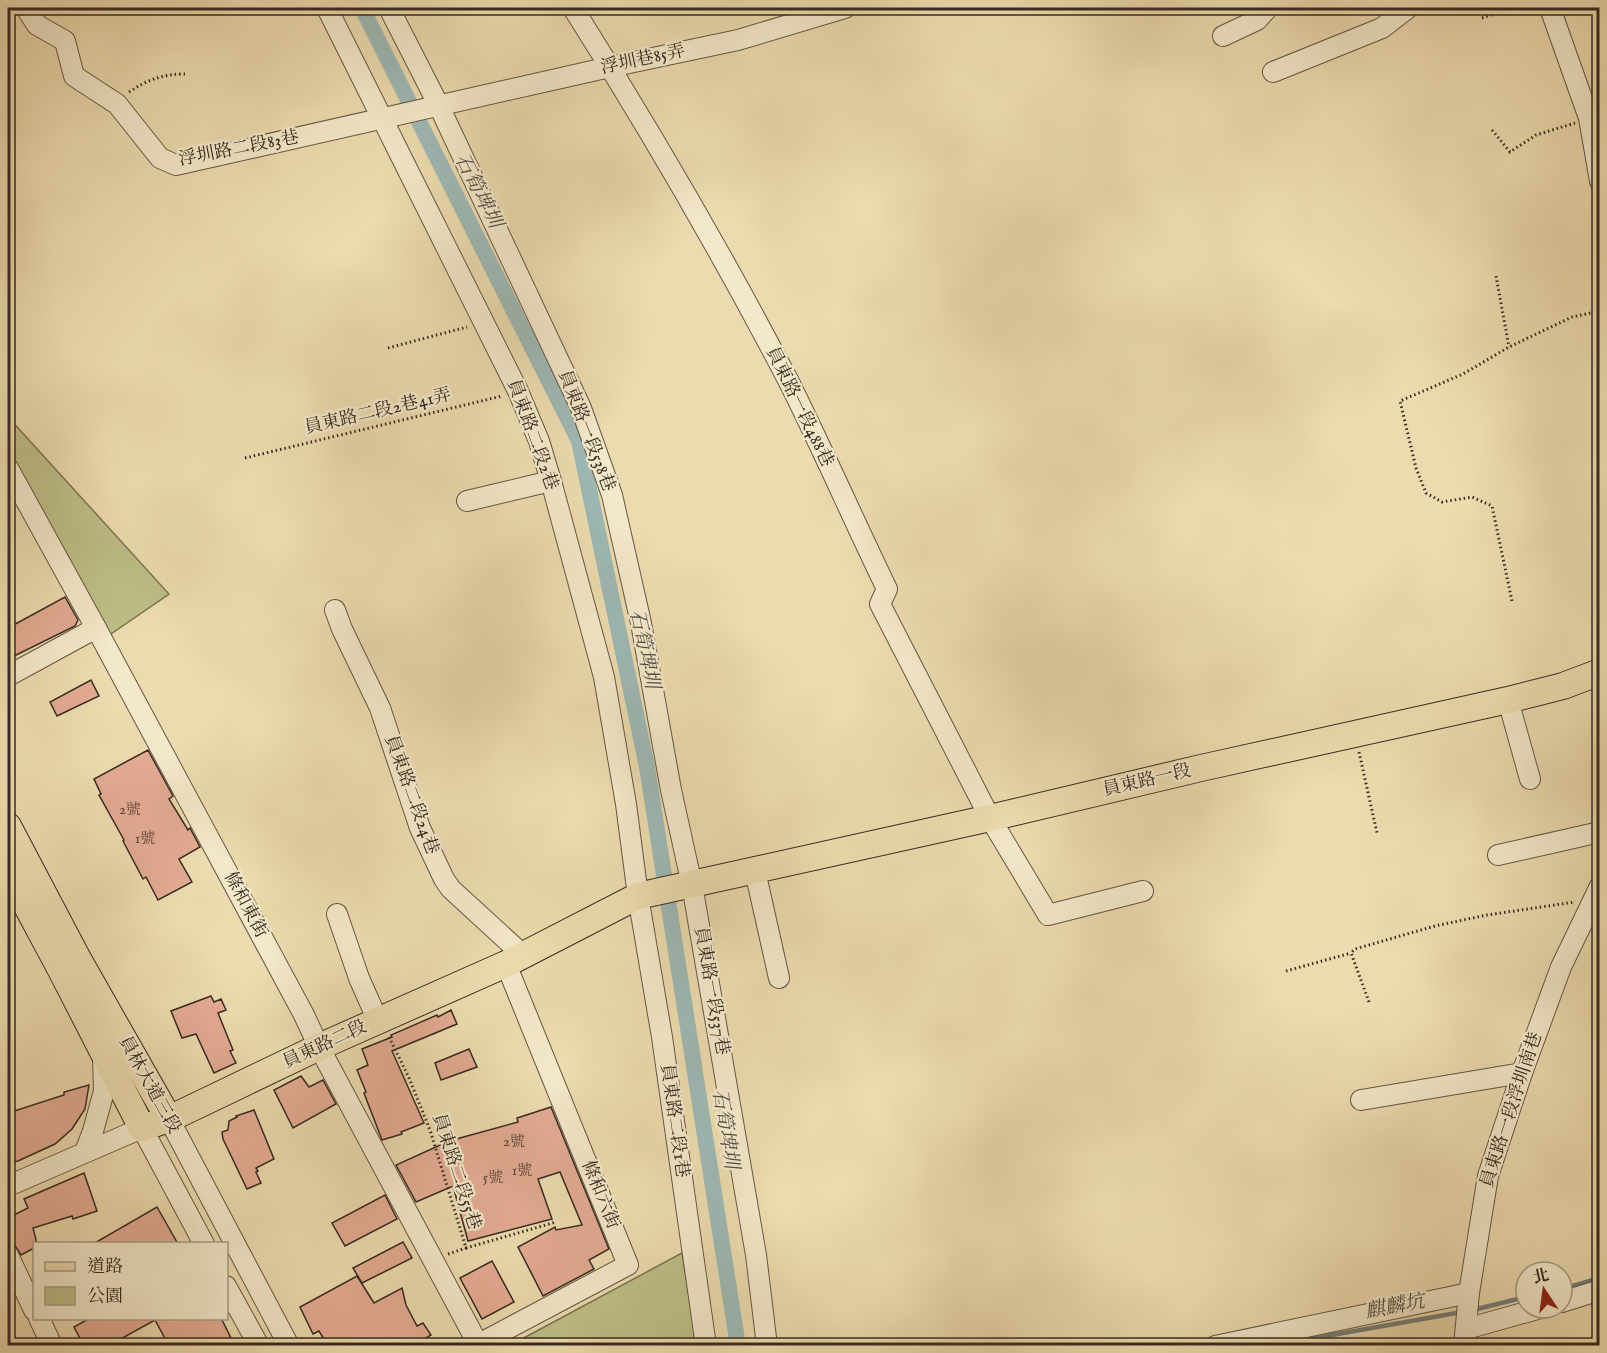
<svg xmlns="http://www.w3.org/2000/svg" width="1607" height="1353" font-family="'IM FELL English','Noto Serif TC',serif">
  <style>
    .green { fill: #bdbe86; stroke: #7a7454; stroke-width: 1.5 }
    .lines { fill: none; stroke-linecap: round; stroke-linejoin: round }
    .stream { stroke: #74807a; stroke-width: 4.5 }
    .canal { stroke: #9db9b5; stroke-width: 16 }
    .building { fill: #e3ab93; stroke: #362a21; stroke-width: 1.5 }
    .minor-casing { stroke: #645644; stroke-width: 22 }
    .major-casing { stroke: #362a21; stroke-width: 28 }
    .path { stroke: #362a21; stroke-width: 3; stroke-dasharray: 1.5 3; stroke-linecap: butt }
    .minor { stroke: #f3e8ca; stroke-width: 20 }
    .major { stroke: #ecdbae; stroke-width: 26 }
    .labels { text-anchor: middle; dominant-baseline: central; stroke-width: 4.5; stroke-linejoin: round; paint-order: stroke }
    .number-label { font-size: 15px; fill: #614a3e }
    .street-label { font-size: 18px; fill: #362a21; stroke: #f3e8ca }
    .water-label { font-size: 20px; font-style: italic; fill: #504e46; stroke: #f3e8ca }
  </style>
  <rect width="100%" height="100%" fill="#ecdbae"/>
  <filter id="stains"><feTurbulence type="fractalNoise" baseFrequency=".00333" numOctaves="4"/><feColorMatrix values="0 0 0 0 .2 0 0 0 0 .09 0 0 0 0 .02 0 0 0 .5 -.17"/></filter>
  <radialGradient id="worn" r=".72"><stop offset=".6" stop-color="#630" stop-opacity="0"/><stop offset="1" stop-color="#630" stop-opacity=".3"/></radialGradient>
  <g class="green">
    <path d="M8,417l161,177 -61,42 -100,-177z"/>
    <path d="M682,1253l15,92 -189,1 12,-6z"/>
  </g>
  <g class="lines">
    <g class="stream">
      <path d="M1562,1289l38,-11"/>
      <path d="M1473,1310l53,-13"/>
      <path d="M1270,1346l192,-34"/>
    </g>
    <path class="canal" d="M362,8l217,433 68,326 91,579"/>
  </g>
  <g class="building">
    <path d="M65,597l13,23 -3,6 -67,33v-31z"/>
    <path d="M91,680l8,16 -42,20 -7,-14z"/>
    <path d="M148,750l25,46 -4,3 19,31 2,-2 10,19 -21,12 13,23 -34,18 -12,-23 -3,2 -20,-38 1,-1 -25,-45 2,-1 -7,-15z"/>
    <path d="M211,996l3,6 7,-3 5,11 -8,3 15,37 -3,1 6,12 -22,10 -18,-39 -14,4 -11,-27z"/>
    <path d="M451,1010l6,14 -65,27 32,72 -23,9 1,2 -20,6 -18,-47 2,-1 -9,-22 11,-5 -6,-16 30,-12 -1,-2 46,-20 1,2z"/>
    <path d="M469,1049l8,18 -36,13 -6,-17z"/>
    <path d="M301,1076l8,11 14,-7 13,24 -43,24 -19,-38z"/>
    <path d="M89,1085l-4,24 -13,20 -17,15 -37,17 -10,1v-49l56,-18v-3z"/>
    <path d="M551,1107l58,142 -20,11 5,9 -51,27 -25,-49 37,-20 1,3 26,-5 -22,-53 -22,7 14,40 -84,22 -15,-55 -37,16 -20,-37 53,-24 69,-19 -1,-4z"/>
    <path d="M254,1110l20,49 -18,9 2,3 -2,1 5,11 -14,6 -24,-50 -1,-7 6,-2 1,-9 8,-4 -1,-1z"/>
    <path d="M84,1173l13,38 -24,8 -1,-3 -39,12 4,16h-3v4l-13,7 -13,-20v-17l20,-10 -4,-9z"/>
    <path d="M385,1195l12,24 -52,27 -13,-23z"/>
    <path d="M157,1207l21,37h-85z"/>
    <path d="M403,1242l9,16 -50,25 -9,-15z"/>
    <path d="M492,1261l22,41 -32,17 -22,-41z"/>
    <path d="M357,1276l17,27 28,-15 4,17 11,21 6,-3 8,12 -10,6 2,5h-95l-9,-15 -6,3 -13,-27z"/>
    <path d="M90,1318h131l14,28h-66l-14,-26 -47,26h-24l-10,-19z"/>
  </g>
  <g class="lines">
    <defs>
      <g id="minor">
        <path d="M26,8l11,17 28,16 9,35 43,28 43,54 16,7 434,-98 128,-27 107,-32"/>
        <path d="M327,8l191,383 21,50 12,40 53,196 22,127 12,92 24,141 44,309"/>
        <path d="M389,8l50,98 142,302 31,87 29,128 30,167 21,95 64,370 11,91"/>
        <path d="M573,8c77,122 150,247 217,376 34,68 64,137 97,205l-7,15 110,214 58,97 95,-24"/>
        <path d="M1550,8l39,110 11,63"/>
        <path d="M1223,36l34,-16 9,-10 -1,-2"/>
        <path d="M1273,72l109,-44 26,-20"/>
        <path d="M8,468l88,160 208,387 15,32 159,297"/>
        <path d="M467,501l84,-20"/>
        <path d="M335,610l7,19 38,79 40,120 24,51 7,10 72,66"/>
        <path d="M8,676l88,-48"/>
        <path d="M1508,700l22,79"/>
        <path d="M1498,855l102,-23"/>
        <path d="M755,871l24,107"/>
        <path d="M337,914l22,64 19,43"/>
        <path d="M1361,1100l161,-27"/>
        <path d="M169,1119l120,227"/>
        <path d="M85,1152l8,-21 11,-40 -1,-35"/>
        <path d="M8,1186l134,-58 62,116"/>
        <path d="M8,1255l26,55"/>
        <path d="M226,1286l33,60"/>
        <path d="M1562,1302l38,-12"/>
        <path d="M39,1318l13,28"/>
        <path d="M1466,1329l75,-21"/>
        <path d="M475,1346l153,-81 -122,-301"/>
        <path d="M1215,1346l254,-53"/>
        <path d="M1464,1346l5,-53 19,-117 34,-103 39,-106 39,-81"/>
      </g>
      <g id="major">
        <path d="M8,826l70,133 91,160"/>
        <path d="M8,871l53,99 81,158 27,-9 150,-72 187,-83 132,-68 352,-78 211,-50 307,-68 55,-14 37,-14"/>
      </g>
    </defs>
    <use href="#minor" class="minor-casing"/>
    <use href="#major" class="major-casing"/>
    <g class="path">
      <path d="M1482,18l30,-10"/>
      <path d="M129,92c18,-12 34,-18 56,-18"/>
      <path d="M1492,130l18,22 26,-17 39,-12"/>
      <path d="M1496,276l13,71"/>
      <path d="M388,348l79,-21"/>
      <path d="M245,458l257,-62"/>
      <path d="M1512,601l-20,-95 -20,-9 -30,5 -16,-9 -10,-25 -16,-67 63,-27 46,-27 63,-30 28,-6"/>
      <path d="M1359,752l18,81"/>
      <path d="M1286,971l65,-18"/>
      <path d="M1369,1002l-18,-49 4,-4 80,-23 52,-11 88,-13"/>
      <path d="M389,1037l20,41 21,52 36,118 90,-26"/>
      <path d="M448,1254l18,-6"/>
    </g>
    <use href="#minor" class="minor"/>
    <use href="#major" class="major"/>
  </g>
  <g class="labels">
    <g class="number-label">
      <text x="130" y="809">2號</text>
      <text x="145" y="838">1號</text>
      <text x="514" y="1141">2號</text>
      <text x="522" y="1170">1號</text>
      <text x="493" y="1177">5號</text>
    </g>
    <g class="street-label">
      <text transform="translate(643 60) rotate(-12)">浮圳巷85弄</text>
      <text transform="translate(239 149) rotate(-11)">浮圳路二段83巷</text>
      <text transform="translate(799 407) rotate(64)">員東路一段488巷</text>
      <text transform="translate(378 412) rotate(-13)">員東路二段2巷41弄</text>
      <text transform="translate(586 431) rotate(69)">員東路一段538巷</text>
      <text transform="translate(532 435) rotate(70)">員東路二段2巷</text>
      <text transform="translate(1147 781) rotate(-13)">員東路一段</text>
      <text transform="translate(411 795) rotate(70)">員東路二段24巷</text>
      <text transform="translate(245 905) rotate(62)">條和東街</text>
      <text transform="translate(711 991) rotate(80)">員東路一段537巷</text>
      <text transform="translate(325 1045) rotate(-25)">員東路二段</text>
      <text transform="translate(149 1085) rotate(61)">員林大道三段</text>
      <text transform="translate(1512 1110) rotate(-72)">員東路一段浮圳南巷</text>
      <text transform="translate(674 1121) rotate(82)">員東路二段1巷</text>
      <text transform="translate(456 1172) rotate(72)">員東路二段55巷</text>
      <text transform="translate(600 1195) rotate(68)">條和六街</text>
    </g>
    <g class="water-label">
      <text transform="translate(478 191) rotate(63)">石筍埤圳</text>
      <text transform="translate(644 649) rotate(78)">石筍埤圳</text>
      <text transform="translate(725 1129) rotate(81)">石筍埤圳</text>
      <text transform="translate(1395 1307) rotate(-11)">麒麟坑</text>
    </g>
  </g>
  <rect width="1607" height="1353" fill="none" stroke="#ecdbae" stroke-width="30"/>
  <rect x="9" y="9" width="1589" height="1335" fill="none" stroke="#362a21" stroke-width="3"/>
  <rect x="15" y="15" width="1577" height="1323" fill="none" stroke="#362a21" stroke-width="1.5"/>
  <rect x="33" y="1242" width="195" height="78" fill="#f3e8ca" stroke="#a79c86" stroke-width="1.5"/>
  <rect x="45" y="1262" width="30" height="9" fill="#ecdbae" stroke="#a79c86" stroke-width="1.5"/>
  <text x="87" y="1272" font-size="18" fill="#362a21">道路</text>
  <rect x="45" y="1287" width="30" height="18" fill="#bdbe86" stroke="#a79c86" stroke-width="1.5"/>
  <text x="87" y="1302" font-size="18" fill="#362a21">公園</text>
  <g transform="translate(1544 1290) rotate(347)"><circle r="28" fill="#f3e8ca" stroke="#a79c86" stroke-width="1.5"/>
  <path d="M0-4.5L10 22L0 15L-10 22Z" fill="#8f2418"/>
  <text y="-9" font-size="16" font-weight="bold" text-anchor="middle" fill="#362a21">北</text>
  </g>
  <rect width="100%" height="100%" filter="url(#stains)"/>
  <rect width="100%" height="100%" fill="url(#worn)"/>
</svg>
